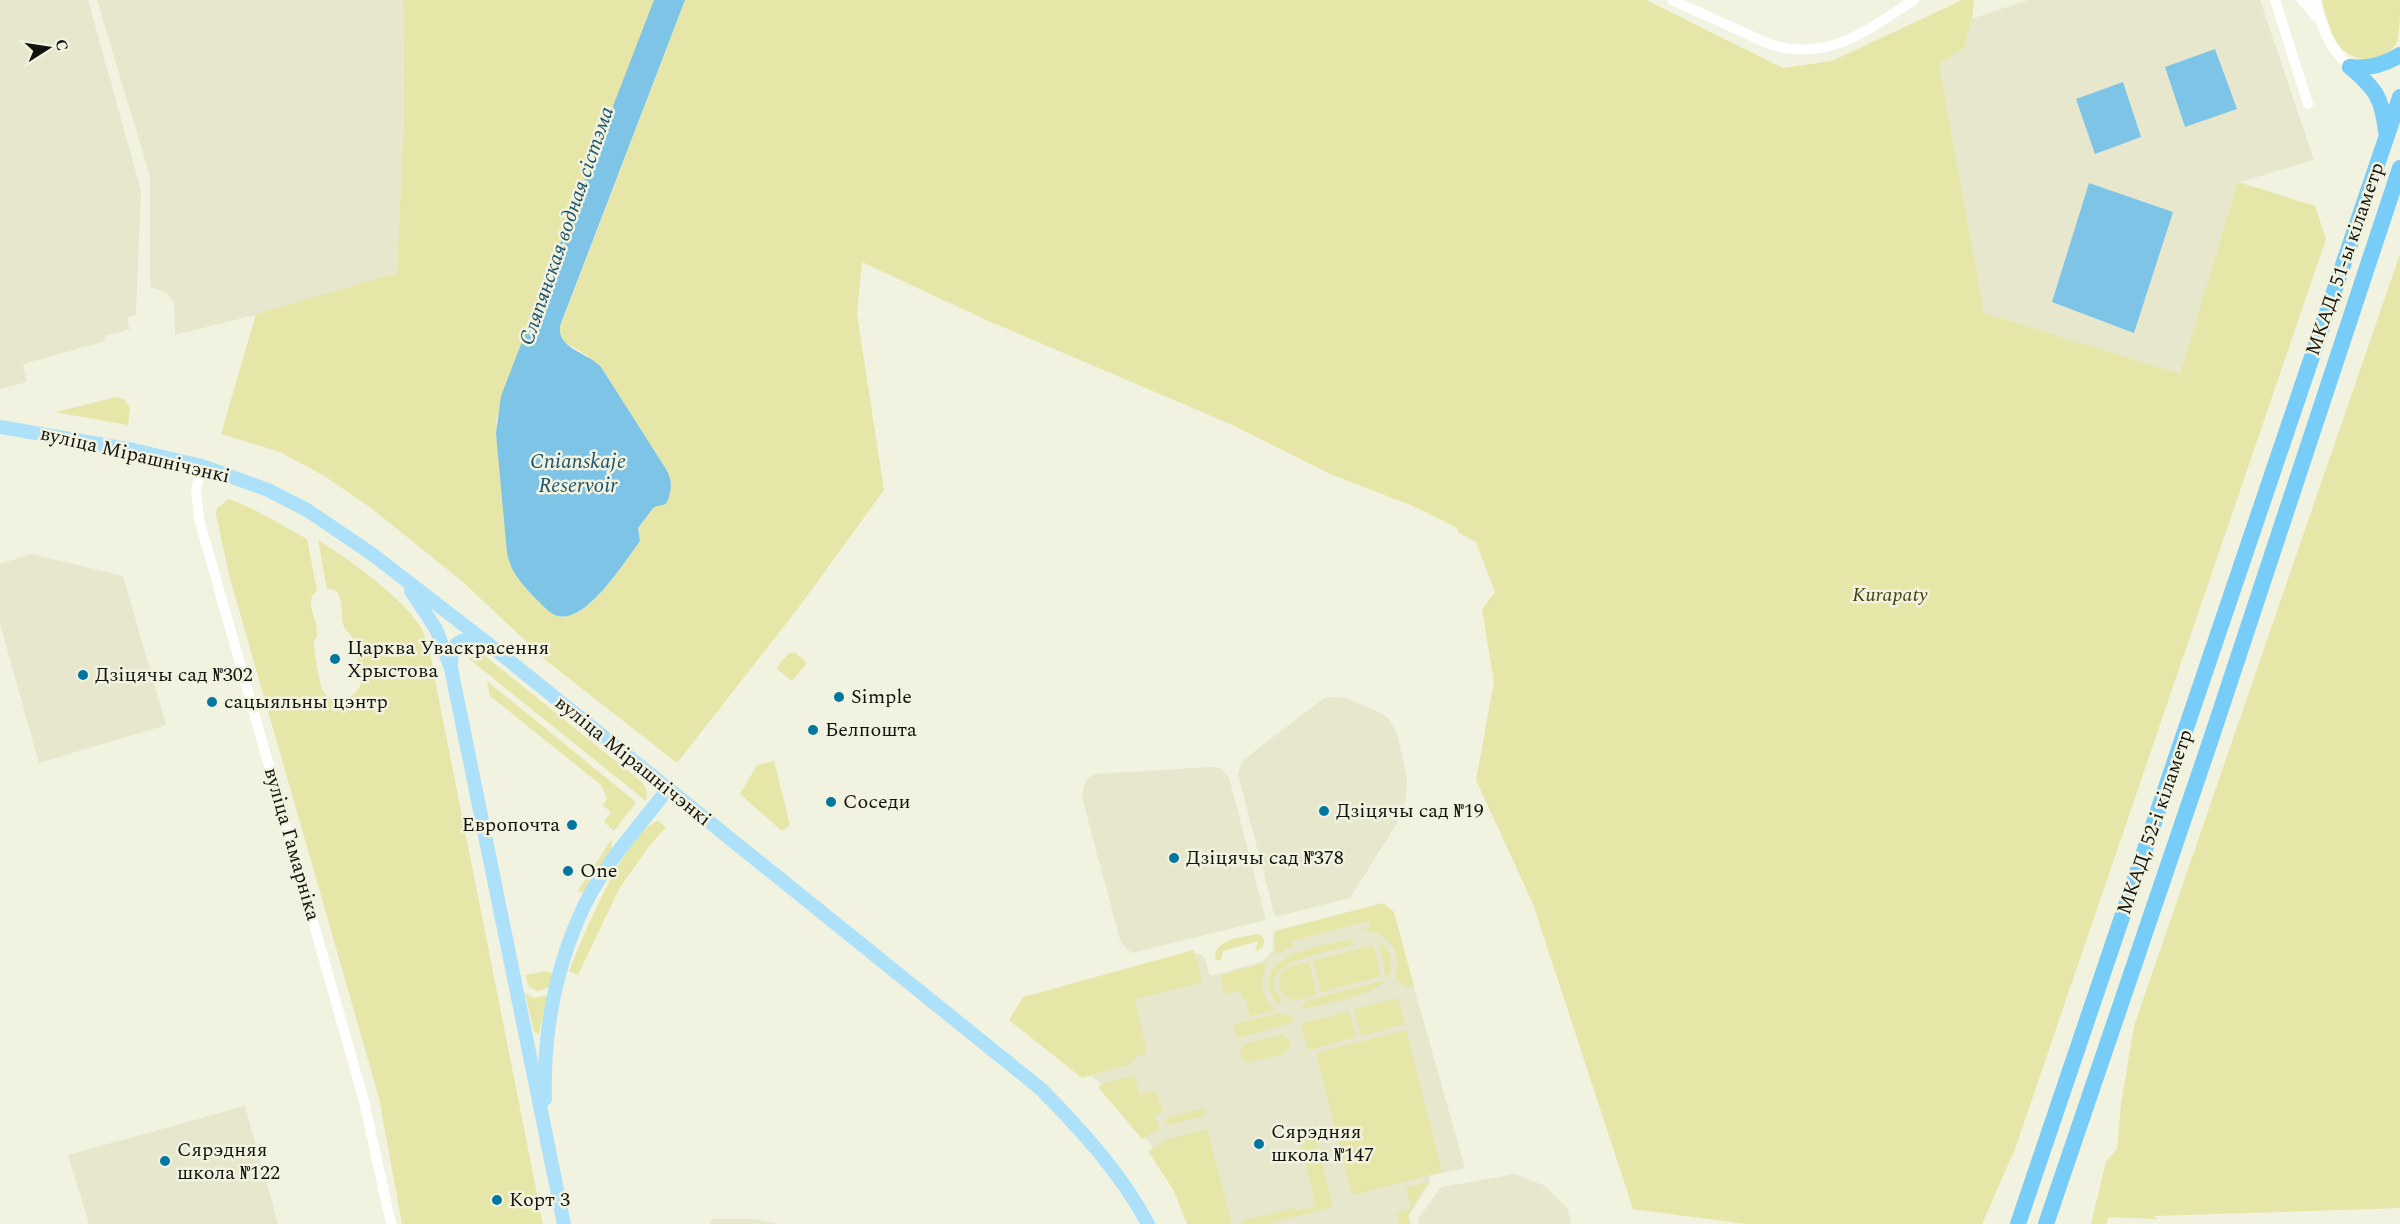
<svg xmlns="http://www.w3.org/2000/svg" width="2400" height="1224" font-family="Spectral,serif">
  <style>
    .built { fill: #e6e7cd }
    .green { fill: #e6e6a8 }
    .water { fill: #7ec4e7 }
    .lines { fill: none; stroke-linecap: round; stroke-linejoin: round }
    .minor { stroke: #fff; stroke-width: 10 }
    .major { stroke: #ade1fa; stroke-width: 14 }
    .highway { stroke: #77cdf7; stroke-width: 16 }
    .poi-dot { fill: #0177a0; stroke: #f2f2e0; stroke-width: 2 }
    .labels { text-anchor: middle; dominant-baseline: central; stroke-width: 5; stroke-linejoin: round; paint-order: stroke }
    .street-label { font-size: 20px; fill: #13130d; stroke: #f2f2e0 }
    .park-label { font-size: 20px; font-style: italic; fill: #43410d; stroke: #f2f2e0 }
    .poi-label { font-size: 20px; fill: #13130d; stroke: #f2f2e0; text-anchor: start }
    .water-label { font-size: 21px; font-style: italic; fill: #1c536c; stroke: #f2f2e0 }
  </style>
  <rect width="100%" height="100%" fill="#f2f2e0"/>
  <g class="built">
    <path d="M0,0h88l53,191 -5,124 -9,3 3,11 -25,7 1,5 -83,23 4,18 -27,7z"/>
    <path d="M97,0h306l1,115 -7,158 -126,38 -96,24 -1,-33 -8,-10 -16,-5v-110z"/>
    <path d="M2028,0h232l54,160 -76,23 -58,192 -196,-62 -45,-249 25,-16 8,-29z"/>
    <path d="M32,554l91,22 43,149 -127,38 -39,-139v-60z"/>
    <path d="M1332,697l14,1 35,15 8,6 9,17 9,43 -1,20 -9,24 -47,75 -75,19 -37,-143 4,-13 82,-63z"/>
    <path d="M1212,767l8,1 9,9 37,143 -134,33 -6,-5 -6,-8 -38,-143 2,-11 4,-8 7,-4z"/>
    <path d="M1377,906l16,7 72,255 -36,8 1,7 -21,32 2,9h-215l-24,-47 -23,-35 -50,-60 -85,-67 11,-15 173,-47 6,3 6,20 52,-14 11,-12v-17z"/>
    <path d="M245,1106l33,118h-189l-21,-69z"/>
    <path d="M1515,1174l30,12 23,23 3,15h-152l-1,-5 23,-32z"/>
    <path d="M713,1219h42l23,5h-69z"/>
  </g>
  <g class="green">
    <path d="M403,0h251l-158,420 11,132c4,21 15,32 29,46 7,7 13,16 22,18 29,8 67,-55 82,-75l-2,-13 16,-21 12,-38 -65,-102 -16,-13 -21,-12 -5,-12 126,-330h961l137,68 49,-7 130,-61h12l-2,19 -8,29 -25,16 45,249 196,61 58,-192 77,24 11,33 -311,910 -33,75h-236l-113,-15 -100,-305 -57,-124 18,-98 -12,-73 13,-17 -19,-50 -17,-9 -2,-5 -44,-22 -83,-32 -102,-51 -242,-103 -124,-58 -5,52 27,176 -88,121 -119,152 -129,-101 -85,-80 -92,-74 -45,-31 -46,-25 -59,-18 35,-120 141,-41 7,-158z"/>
    <path d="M2322,0h78c0,13 0,30 -3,42 -12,23 -45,22 -59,2 -8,-13 -12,-29 -16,-44z"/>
    <path d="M2400,254v954l-247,8 4,3 -48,-2 -3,7h-15l15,-62 11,-13 4,-45 13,-78z"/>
    <path d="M117,397l8,3 5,8 -2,17 -73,-13z"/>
    <path d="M229,499l26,11 52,29 10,52c-14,9 1,29 0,42 0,6 -2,4 -3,9 -1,5 6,44 9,49 10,17 37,7 38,-10 0,-8 -6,-39 -10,-45 -1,-3 -4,-4 -6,-7 -6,-12 0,-29 -10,-39l-8,-1 -9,-49c32,20 77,52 100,83 12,18 15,46 19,67l106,534h-141l-23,-126 -150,-523 -13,-61 1,-6z"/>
    <path d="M789,653h7l11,10 -15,18 -16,-13z"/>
    <path d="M479,655l6,1 158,127 4,9 -1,9 -178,-143z"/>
    <path d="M487,681l149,121 -22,29 -10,-9 7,-10 -8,-6 4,-8 -6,-13 -111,-89z"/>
    <path d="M774,761l16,64 -8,6 -42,-37 17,-29z"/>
    <path d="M658,821l8,6 -19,22 -28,40 -41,86 -9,-4c14,-33 56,-139 89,-150z"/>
    <path d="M611,840l1,8 -27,44h-5l-2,-1z"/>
    <path d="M1383,903l11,9 20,74 -5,2 -14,-8c9,-27 -6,-50 -36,-50l12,-3 -2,-6 -77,20 1,5 -18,9v-24z"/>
    <path d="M1256,934l5,1 3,4 -1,8 -8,5 3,-11 -35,10 -2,10 -6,-2c0,-21 25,-21 41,-25z"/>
    <path d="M1352,939l2,6c-20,5 -109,19 -71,55l-4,4c-6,-5 -9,-12 -10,-21 -1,-32 59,-38 83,-44z"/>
    <path d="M1378,941c13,9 15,22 11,36l-3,-1z"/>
    <path d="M1373,945l8,31 -60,16 -8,-31z"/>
    <path d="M1194,950l8,32 -67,17 12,54 -10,3 -9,9 -46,13 -73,-58 14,-23z"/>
    <path d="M1268,962c-9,17 -8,35 7,48l-28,7 3,-3 -4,-8 2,-2 -1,-4 -5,-1 -2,-8 -16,3 -3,-19z"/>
    <path d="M1309,962l8,33c-15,4 -29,10 -38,-7l2,-15 10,-7z"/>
    <path d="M547,971l7,3 -4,13 -13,4 -8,-4 -4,-12z"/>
    <path d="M1385,980c-11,16 -64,25 -84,29l5,-8z"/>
    <path d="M525,993l9,5 14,-3 -9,39 -5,-2z"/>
    <path d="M1398,998l7,26 -44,12 -7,-27z"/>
    <path d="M1349,1011l7,26 -48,13 -7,-26z"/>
    <path d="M1278,1013l16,4v3l-1,2 -56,16 -4,-13z"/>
    <path d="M1406,1030l36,142 -90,23 -36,-142z"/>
    <path d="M1281,1035l7,4c3,7 1,11 -5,15l-34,8 -8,-4 -1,-7 4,-7z"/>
    <path d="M1134,1076l6,19 16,-4 7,21 -8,3 5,14 -18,10 -44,-52 7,-4z"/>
    <path d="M1204,1108l2,7 -39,10 -2,-6z"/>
    <path d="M1207,1129l3,11 22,84h-45l-13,-33 -26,-40 21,-12z"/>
    <path d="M1314,1130l19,77 -67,17h-24l-1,-3 55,-13 1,3 19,-5 -18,-72z"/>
    <path d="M1428,1182l-20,33 1,9h-9l-3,-11 13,-4 1,-3 -5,-18z"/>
  </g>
  <g class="water">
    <path d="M654,0h31l-125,326c-3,23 29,27 41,41l65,102c7,12 6,23 0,35l-12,3 -16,21 2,13c-15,20 -53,82 -82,75 -9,-2 -15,-11 -22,-17 -14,-15 -25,-26 -29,-46l-11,-120 5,-37z"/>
    <path d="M2215,49l22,60 -52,18 -20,-60z"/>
    <path d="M2123,82l18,55 -46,17 -19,-55z"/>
    <path d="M2089,183l84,29 -39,121 -82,-31z"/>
  </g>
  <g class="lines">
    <g class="minor">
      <path d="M1672,0l97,44c59,19 98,-14 145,-44"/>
      <path d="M2275,0l33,104"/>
      <path d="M2302,0l15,17"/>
      <path d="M2315,0c8,30 12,45 35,67"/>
      <path d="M202,466l-6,23 3,30 165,582 27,123"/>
    </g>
    <g class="major">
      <path d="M0,427l133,23 69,16 66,24 39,20 65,44 119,92 550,443c40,41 80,84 107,135"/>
      <path d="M411,591l25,38 15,39 113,556"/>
      <path d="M451,663l1,-14c10,-13 18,-9 32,-5"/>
      <path d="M545,1099c-2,-67 11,-134 40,-195 21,-42 54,-78 83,-115"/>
    </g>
    <g class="highway">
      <path d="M2350,67c26,22 32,31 36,64"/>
      <path d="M2350,67c19,2 34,-2 50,-12"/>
      <path d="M2018,1224l382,-1127"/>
      <path d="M2046,1224l165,-485 189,-571"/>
    </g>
  </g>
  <g class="poi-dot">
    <circle cx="335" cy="659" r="6"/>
    <circle cx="83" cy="675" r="6"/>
    <circle cx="839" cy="697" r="6"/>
    <circle cx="212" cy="702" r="6"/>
    <circle cx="813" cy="730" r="6"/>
    <circle cx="831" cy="802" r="6"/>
    <circle cx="1324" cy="811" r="6"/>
    <circle cx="572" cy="825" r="6"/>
    <circle cx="1174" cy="858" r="6"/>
    <circle cx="568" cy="871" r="6"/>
    <circle cx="1259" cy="1144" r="6"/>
    <circle cx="165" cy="1161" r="6"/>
    <circle cx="497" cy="1200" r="6"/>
  </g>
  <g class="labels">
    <g class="street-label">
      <text transform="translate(2345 259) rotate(-71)">МКАД, 51-ы кіламетр</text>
      <text transform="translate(135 455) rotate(13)">вуліца Мірашнічэнкі</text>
      <text transform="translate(633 761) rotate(39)">вуліца Мірашнічэнкі</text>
      <text transform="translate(2155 822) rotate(-71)">МКАД, 52-і кіламетр</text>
      <text transform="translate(292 844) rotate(74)">вуліца Гамарніка</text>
    </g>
    <g class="park-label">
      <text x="1890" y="595">Kurapaty</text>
    </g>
    <g class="poi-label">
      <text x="347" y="648">Царква Уваскрасення<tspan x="347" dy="23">Хрыстова</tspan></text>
      <text x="95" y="675">Дзіцячы сад №302</text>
      <text x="851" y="697">Simple</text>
      <text x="224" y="702">сацыяльны цэнтр</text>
      <text x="825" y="730">Белпошта</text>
      <text x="843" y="802">Соседи</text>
      <text x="1336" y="811">Дзіцячы сад №19</text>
      <text x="560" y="825" text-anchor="end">Европочта</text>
      <text x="1186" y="858">Дзіцячы сад №378</text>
      <text x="580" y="871">One</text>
      <text x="1271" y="1132">Сярэдняя<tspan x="1271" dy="23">школа №147</tspan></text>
      <text x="177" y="1150">Сярэдняя<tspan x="177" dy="23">школа №122</tspan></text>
      <text x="509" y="1200">Корт 3</text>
    </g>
    <g class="water-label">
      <text transform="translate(567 226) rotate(-71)">Сляпянская водная сістэма</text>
      <text x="578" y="462">Cnianskaje<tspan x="578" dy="24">Reservoir</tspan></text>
    </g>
  </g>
  <g transform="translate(48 48) rotate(78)" stroke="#f2f2e0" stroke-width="4.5" paint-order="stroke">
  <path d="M0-4.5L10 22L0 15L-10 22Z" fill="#13130d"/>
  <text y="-9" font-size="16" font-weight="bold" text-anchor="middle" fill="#13130d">С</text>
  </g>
</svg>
